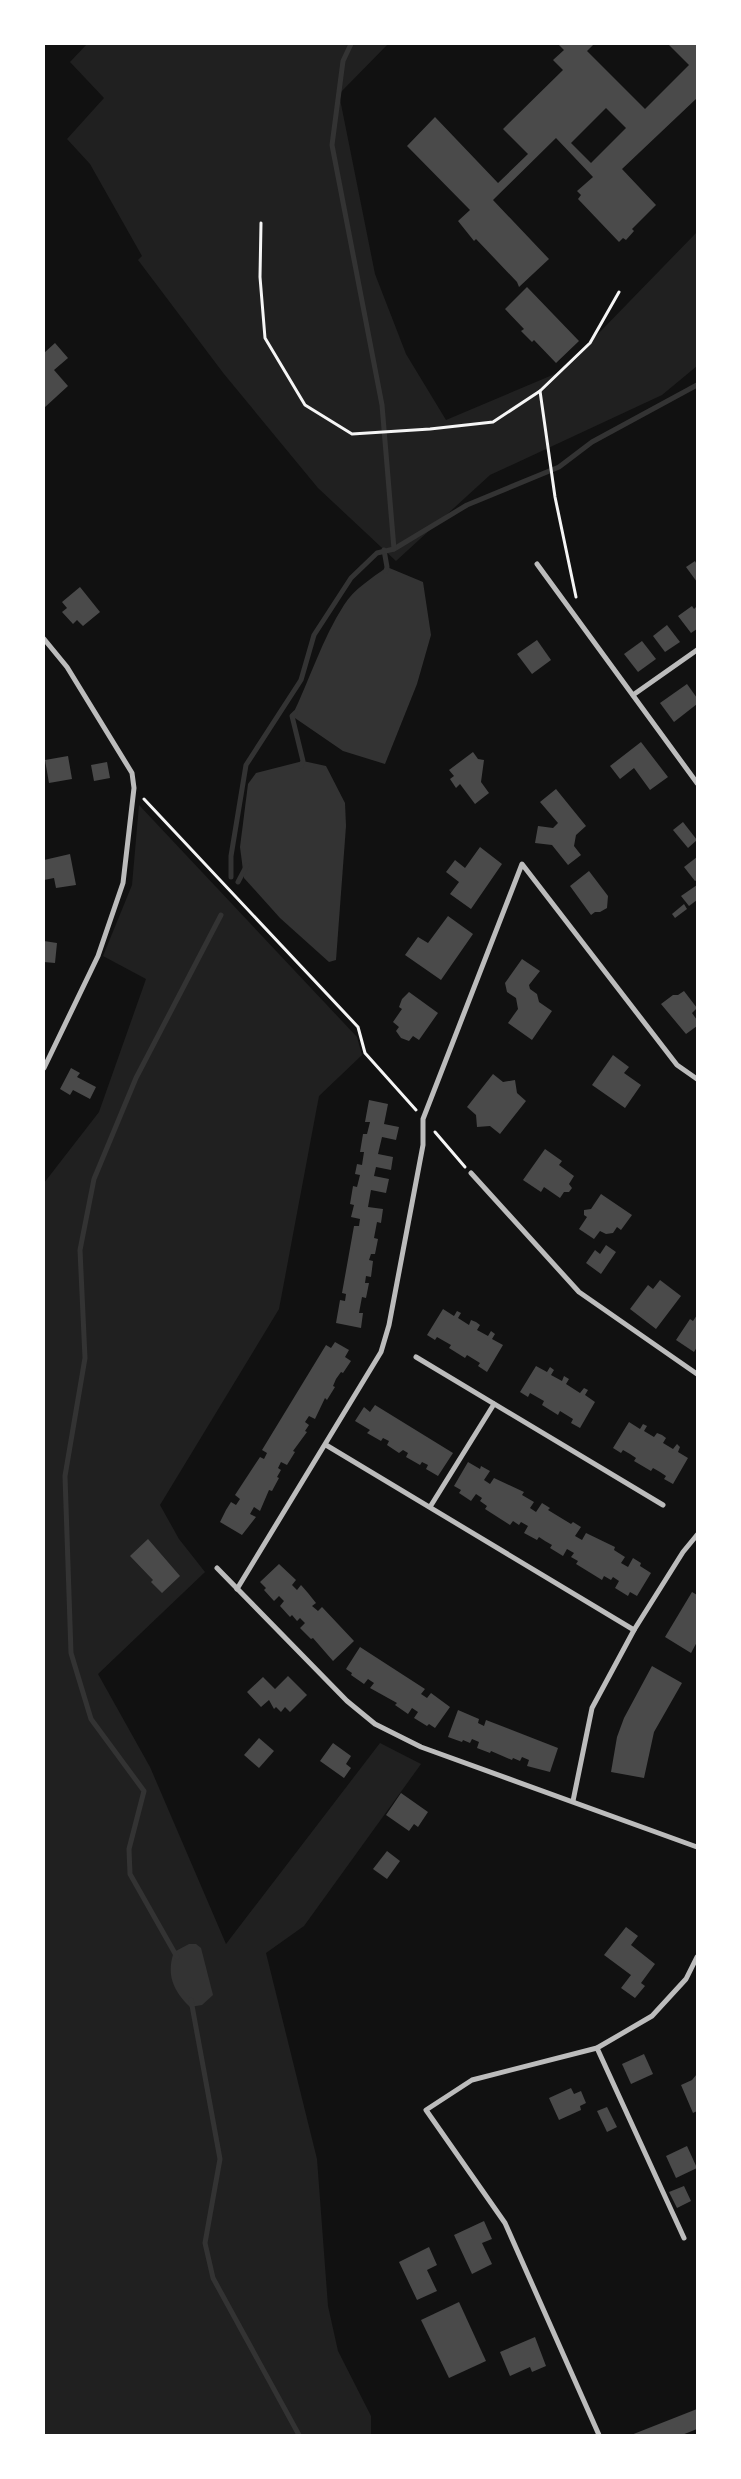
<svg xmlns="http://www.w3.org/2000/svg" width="741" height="2479" font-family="Poppins,sans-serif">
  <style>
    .green { fill: #202020 }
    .water { fill: #333 }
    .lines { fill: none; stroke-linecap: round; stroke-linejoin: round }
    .stream { stroke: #333; stroke-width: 5 }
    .building { fill: #4a4a4a; fill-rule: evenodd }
    .path { stroke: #f5f5f5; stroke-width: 3 }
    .minor { stroke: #bcbcbc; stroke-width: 5 }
  </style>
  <rect width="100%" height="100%" fill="#111"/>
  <g class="green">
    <path d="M87,44h301l-49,50 36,180 31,80 40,66 116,-49 135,-139v134l-35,29 -172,80 -94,86 -78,-73 -94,-114 -86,-114 4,-4 -52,-92 -23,-25 37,-41 -34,-36z"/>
    <path d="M139,805l218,232 5,18 -43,41 -40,213 -119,196 19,34 26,33 -107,102 52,93 76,177 154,-201 41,21 -117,162 -38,27 51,206 11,147 10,45 33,65v19h-327v-1252l55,-71 47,-133 -43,-23 29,-71z"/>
  </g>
  <g class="water">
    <path d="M387,567l36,15 8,53 -14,49 -32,80 -42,-13 -51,-35c18,-37 30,-77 52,-111 10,-16 28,-27 43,-38z"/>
    <path d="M303,761l23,5 19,37 1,23 -10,134 -7,2 -49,-44 -36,-40 -4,-31 8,-63 8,-11z"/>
    <path d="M189,1944h7l5,4 12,47 -11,10 -12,2c-17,-16 -24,-33 -16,-55z"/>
  </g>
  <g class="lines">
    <g class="stream">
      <path d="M394,549l73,-44 92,-38 33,-25 105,-57"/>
      <path d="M384,550l3,17 -1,4"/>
      <path d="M295,713l-3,3 11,45 -2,5"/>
      <path d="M231,877v-21l15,-91 55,-85 13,-45 37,-57 26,-25 17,-4 -12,-144 -50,-260 11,-84 8,-17"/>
      <path d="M238,882l9,-17"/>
      <path d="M177,1957l-47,-83 -1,-25 15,-58 -53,-72 -20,-66 -6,-177 20,-118 -5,-108 14,-71 42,-101 85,-163"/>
      <path d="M191,2000l29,159 -15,84 8,35 86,157"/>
    </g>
  </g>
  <g class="building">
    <path d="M558,44h36l-7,7 58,58 44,-44 -21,-21h29v54l-75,71 34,36 -24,24 2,2 -8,9 -3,-2 -4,4 -41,-43 3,-4 -4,-4 16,-14 -37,-39 -63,62 56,59 -30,28 -2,-5 -41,-43 -2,2 -16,-20 12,-11 -63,-64 28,-29 63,66 30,-29 -25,-25 60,-59 -10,-10 11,-10zM606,108l20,20 -35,35 -20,-20z"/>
    <path d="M527,287l52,54 -23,22 -22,-23 -2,2 -11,-11 3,-2 -19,-20z"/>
    <path d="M55,343l13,15 -14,12 14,16 -24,22v-55z"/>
    <path d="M695,561l2,4v17l-11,-15z"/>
    <path d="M80,587l20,25 -17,14 -6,-6 -4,4 -11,-12 5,-4 -5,-6z"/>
    <path d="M692,606l2,3 3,-3v23l-6,4 -13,-17z"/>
    <path d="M667,625l13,17 -15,10 -12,-16z"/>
    <path d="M537,640l14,20 -19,14 -15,-20z"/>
    <path d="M642,641l14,18 -18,13 -14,-18z"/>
    <path d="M687,684l10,14v6l-23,18 -14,-19z"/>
    <path d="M641,742l27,35 -18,13 -16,-22 -14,11 -10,-13z"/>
    <path d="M473,752l5,7 6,1 -3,22 8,11 -14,11 -15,-20 -4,4 -6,-9 4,-3 -5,-6z"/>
    <path d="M68,756l4,23 -23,4 -4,-23z"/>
    <path d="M107,762l3,16 -16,3 -3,-16z"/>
    <path d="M556,789l30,37 -10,9 -2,11 7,9 -13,10 -16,-20 -17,-2 3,-17 15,2 5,-5 -18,-21z"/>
    <path d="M683,822l14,18 -9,8 -15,-18z"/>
    <path d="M480,847l22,17 -31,45 -21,-15 9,-12 -13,-10 9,-12 10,8z"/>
    <path d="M70,854l6,31 -20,3 -2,-10 -10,2v-20z"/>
    <path d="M697,857v23l-2,1 -11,-14z"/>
    <path d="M589,871l19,25 -1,12 -7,4h-5l-4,3 -21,-29z"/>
    <path d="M697,885v15l-8,6 -8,-10z"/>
    <path d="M684,904l3,5 -12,9 -3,-4z"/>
    <path d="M448,916l25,18 -32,46 -36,-25 13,-18 10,6z"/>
    <path d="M44,941l13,2 -2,20 -11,-1z"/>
    <path d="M522,959l18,12 -11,14 1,4 7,5 2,8 13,9 -20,29 -24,-17 10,-14 -2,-11 -9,-6 -2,-9z"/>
    <path d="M684,991l13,17 -5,5 5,7v6l-11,8 -25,-30 12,-9h5z"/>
    <path d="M409,992l29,21 -19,27 -6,-4 -4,5 -8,-3 -5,-7 3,-4 -6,-5 9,-13 -3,-2 3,-8z"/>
    <path d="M613,1055l16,12 -5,6 17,12 -16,23 -33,-23z"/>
    <path d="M71,1068l9,5 -3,4 19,10 -6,12 -17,-9 -3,5 -10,-6z"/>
    <path d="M493,1074l10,8 12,-2 2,13 9,8 -26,33 -10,-8 -13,1 -1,-12 -9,-8z"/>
    <path d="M369,1100l19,4 -4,20 15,3 -3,13 -14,-3 -4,17 15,3 -2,13 -15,-3 -2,9 15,3 -3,14 -15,-3 -3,17 15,2 -2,14 -4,-1 -3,16 4,1 -3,15h-4l-2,6 4,1 -2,16 -5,-1 -1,7h4l-3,15 -4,-1 -3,16h4l-2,15 -25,-5 4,-23 5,1 1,-7 -4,-1 12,-67h5l1,-7 -9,-2 3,-12 -4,-1 3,-18 4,1 3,-12 -5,-1 2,-10 5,1 2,-13h-4l3,-18h4l3,-12h-5z"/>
    <path d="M545,1149l17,12 -3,4 15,11 -5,8 3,4 -3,4h-5l-4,6 -16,-11 -3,5 -18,-12z"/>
    <path d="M601,1194l31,21 -11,15 -4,-3 -4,6 -7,1 -6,-3 -6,8 -15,-10 8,-12 -3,-2v-5l7,-1z"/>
    <path d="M606,1245l10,7 -15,22 -15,-11 9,-13 5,4z"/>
    <path d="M660,1280l21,16 -25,33 -26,-20 18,-24 5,4z"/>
    <path d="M443,1309l11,7 3,-5 4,2 -3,5 11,7 2,-5 5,2 4,3 -3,5 11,6 3,-5 4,3 -3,5 11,6 -16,27 -9,-6 2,-3 -13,-8 -2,3 -16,-10 2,-3 -14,-8 -2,3 -8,-5z"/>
    <path d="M697,1315v32l-3,5 -18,-12 14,-21 3,2z"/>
    <path d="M335,1342l14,8 -4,7 6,4 -8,12 -2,-1 -5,7 -3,7 2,1 -8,13 -2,-2 -10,21 -6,-3 -4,6 4,3 -4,6 2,1 -14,19 2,1 -8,13 -6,-3 -3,6 3,2 -4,7 2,1 -7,13 -3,-1 -9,21 -6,-4 -4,7 6,3 -14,18 -22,-13 6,-12 5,-8 5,3 4,-6 -5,-4 25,-38 4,2 3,-6 -5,-3 64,-105 5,3z"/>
    <path d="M536,1366l11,6 3,-5 4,3 -3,5 11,6 2,-5 5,3 -3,5 14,9 4,-5 4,2 -3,5 10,7 -15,26 -9,-5 2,-4 -13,-8 -2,4 -16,-10 2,-4 -14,-8 -2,4 -8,-5z"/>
    <path d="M375,1405l78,48 -15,23 -12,-7 2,-4 -6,-3 -2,3 -14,-8 2,-4 -5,-3 -4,3 -12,-8 2,-4 -6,-3 -2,3 -14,-8 3,-3 -15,-9 9,-14 6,5z"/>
    <path d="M629,1422l11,7 3,-5 4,2 -3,5 10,6 3,-4 5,2 4,3 -3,5 10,6 4,-5 3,3 -2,5 10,6 -15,26 -9,-5 2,-3 -6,-4 -7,-4 -2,3 -17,-10 2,-3 -6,-4 -7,-4 -2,3 -8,-5z"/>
    <path d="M468,1462l12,7 1,-3 9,5 -6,9 6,4 4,-6 30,14 -2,3 12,7 -4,6 6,4 6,-9 8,5 -2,2 23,14 2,-2 8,5 -6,9 7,4 4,-7 29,14 -1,3 11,7 -4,6 7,4 5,-9 8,5 -1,3 11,7 -14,23 -7,-4 -2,4 -13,-8 4,-7 -6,-4 -2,3 -7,-4 -2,4 -26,-16 2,-3 -7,-4 3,-4 -7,-4 -4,7 -13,-8 2,-3 -7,-4 -6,-4 -2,3 -13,-7 4,-7 -7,-4 -2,3 -6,-4 -3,4 -25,-16 2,-3 -7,-5 2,-3 -6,-4 -5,7 -12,-8 2,-3 -7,-4z"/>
    <path d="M148,1539l32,37 -18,17 -11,-11 2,-2 -23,-24z"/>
    <path d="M279,1564l17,16 -4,5 5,5 4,-5 7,8 8,10 -4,3 6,5 4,-4 32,34 -21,20 -20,-23 -2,1 -11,-11 5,-5 -5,-5 -3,3 -5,-6 -2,2 -10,-11 4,-5 -5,-5 -5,5 -10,-11 2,-2 -6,-6z"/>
    <path d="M692,1592l5,3v47l-6,11 -26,-16z"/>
    <path d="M360,1647l65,42 -4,5 6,4 4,-5 19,14 -15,21 -6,-4 -2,2 -13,-8 4,-6 -6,-4 -4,6 -13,-9 2,-2 -27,-15 4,-5 -6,-4 -4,5 -13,-9 1,-2 -6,-4z"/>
    <path d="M652,1666l30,17 -28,49 -10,46 -33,-6 6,-35 7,-19z"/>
    <path d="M288,1676l19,19 -17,17 -5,-5 -4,5 -5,-5 -2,2 -5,-9 -8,7 -14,-15 16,-15 12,12z"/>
    <path d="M458,1710l21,9 -1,4 6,3 2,-6 72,28 -8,24 -23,-6 2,-6 -7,-3 -2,4 -7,-3 -1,2 -21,-9 -1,2 -13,-5 2,-6 -7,-3 -2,4 -7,-3 -1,2 -14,-5z"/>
    <path d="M259,1738l15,13 -15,17 -15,-13z"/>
    <path d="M333,1743l18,13 -5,8 5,4 -7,10 -24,-17z"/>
    <path d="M401,1793l27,19 -10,15 -4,-3 -5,7 -23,-16z"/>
    <path d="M387,1851l13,10 -13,18 -14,-10z"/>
    <path d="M626,1927l12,9 -7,9 24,19 -14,19 4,3 -10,12 -14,-10 10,-13 -27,-20z"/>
    <path d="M644,2054l9,20 -22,10 -9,-20z"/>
    <path d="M697,2074v37l-4,2 -12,-28 11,-5z"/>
    <path d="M571,2088l3,6 7,-3 5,12 -6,3 1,4 -22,10 -10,-22z"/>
    <path d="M607,2107l10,20 -10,5 -10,-21z"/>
    <path d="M687,2146l10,22 -21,10 -10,-22z"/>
    <path d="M684,2186l7,15 -14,7 -8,-16z"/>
    <path d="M484,2221l8,18 -10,4 10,21 -20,10 -18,-39z"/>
    <path d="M429,2247l8,18 -10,5 10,21 -20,9 -18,-38z"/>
    <path d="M459,2302l27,59 -37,17 -28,-58z"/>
    <path d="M535,2337l11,29 -14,6 -2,-5 -20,9 -10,-24z"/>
    <path d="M697,2409v20l-15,6h-51z"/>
  </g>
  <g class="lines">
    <g class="path">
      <path d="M261,223l-1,54 5,61 40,67 47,29 78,-5 63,-7 47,-31"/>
      <path d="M576,597l-21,-100 -15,-106 50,-48 29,-51"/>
      <path d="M144,799l214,228 7,26 51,57"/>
      <path d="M435,1132l30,35"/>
    </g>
    <g class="minor">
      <path d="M537,564l160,219"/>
      <path d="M44,639l23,28 65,106 2,15 -11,95 -25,73 -54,112"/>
      <path d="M633,695l64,-45"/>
      <path d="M471,1173l108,119 118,82"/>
      <path d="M416,1357l247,148"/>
      <path d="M326,1445l308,185"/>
      <path d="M430,1507l64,-103"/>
      <path d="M217,1568l130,133 28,23 46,23 276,100"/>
      <path d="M237,1589l144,-237 8,-27 34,-180v-26l99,-255 155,201 20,14"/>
      <path d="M573,1801l19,-93 42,-78 49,-78 14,-17"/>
      <path d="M597,2048l87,190"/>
      <path d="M599,2435l-94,-212 -79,-113 46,-30 125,-32 55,-32 34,-37 11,-22"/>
    </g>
  </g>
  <rect width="741" height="2479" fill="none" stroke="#ffffff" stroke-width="90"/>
</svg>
